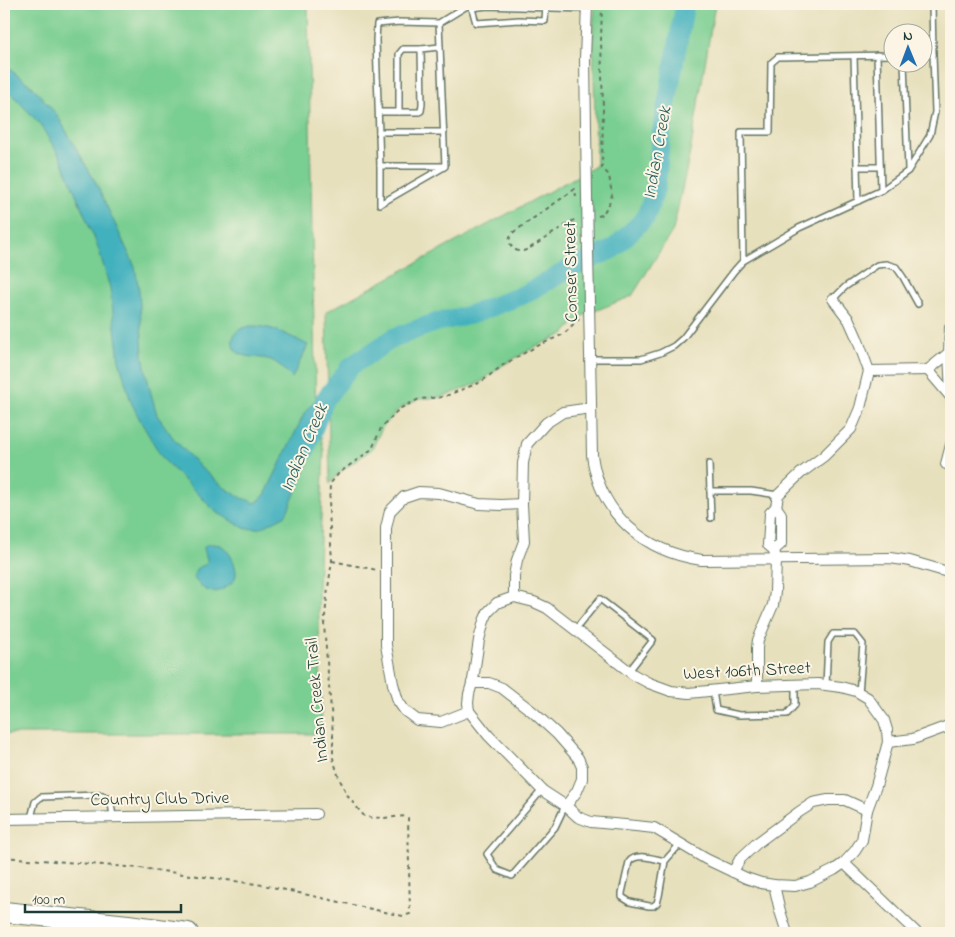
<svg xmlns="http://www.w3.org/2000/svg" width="955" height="937" font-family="'Indie Flower',sans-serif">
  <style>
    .green { fill: #79ce91; stroke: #4c8662 }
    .water { fill: #43b1be; stroke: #317779 }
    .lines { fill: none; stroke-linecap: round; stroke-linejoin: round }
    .river { stroke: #43b1be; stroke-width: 19 }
    .service-casing { stroke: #657664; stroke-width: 8 }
    .minor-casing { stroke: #657664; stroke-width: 12 }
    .motorway-casing { stroke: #657664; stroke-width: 22 }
    .path { stroke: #657664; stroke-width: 2; stroke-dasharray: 4 4; stroke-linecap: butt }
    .service { stroke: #fff; stroke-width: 5 }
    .minor { stroke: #fff; stroke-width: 10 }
    .motorway { stroke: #fff; stroke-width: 20 }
    .minor-bridge-casing { stroke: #657664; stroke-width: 12; stroke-linecap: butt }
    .minor-bridge { stroke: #fff; stroke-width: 10 }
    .labels { text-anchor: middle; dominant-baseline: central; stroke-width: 4; stroke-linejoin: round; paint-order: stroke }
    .street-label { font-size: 18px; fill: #1f3d34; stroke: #fcf5e5 }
    .water-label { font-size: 19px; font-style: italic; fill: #2a605d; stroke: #fcf5e5 }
  </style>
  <rect width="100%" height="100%" fill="#fcf5e5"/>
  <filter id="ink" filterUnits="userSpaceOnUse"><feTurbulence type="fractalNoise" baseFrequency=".02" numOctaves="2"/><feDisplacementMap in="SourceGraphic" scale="10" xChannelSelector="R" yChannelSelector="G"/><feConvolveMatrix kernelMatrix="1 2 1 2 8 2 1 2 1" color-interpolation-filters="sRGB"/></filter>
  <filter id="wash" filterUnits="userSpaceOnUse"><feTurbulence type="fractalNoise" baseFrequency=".0096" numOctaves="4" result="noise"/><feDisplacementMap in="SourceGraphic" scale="20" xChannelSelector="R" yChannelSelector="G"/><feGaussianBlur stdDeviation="1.12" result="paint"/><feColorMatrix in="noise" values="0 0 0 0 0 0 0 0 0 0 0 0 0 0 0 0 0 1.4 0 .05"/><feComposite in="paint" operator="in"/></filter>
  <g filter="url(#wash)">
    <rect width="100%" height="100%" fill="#e7e0bd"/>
    <g class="green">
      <path d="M4,4h304l4,231 4,181 8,35 -6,136 4,147h-318z"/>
      <path d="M595,4h120l-25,149 -17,77 -41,66 -52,21 -16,17 -29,13 -32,18 -22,17 -38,15 -24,2 -20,10 -17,19 -10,21 -33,24 -9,11 -4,-172 270,-146 -3,-135z"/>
    </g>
    <g class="water">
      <path d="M4,65l29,22 24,28 38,66 40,86 4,23 4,65 6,31 8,29 17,24 27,29 24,20 17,10 14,5 9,-8 40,-83 11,-13v17l-7,44 -23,55 -25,13 -15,1 -30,-17 -53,-53 -22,-37 -10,-20 -12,-42 -9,-72 -12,-41 -37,-89 -22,-35 -33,-35 -2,-1z"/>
      <path d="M250,326c22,-1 39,10 58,19l-16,33c-6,-6 -12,-14 -21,-18 -13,-5 -41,1 -38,-21 1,-9 10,-11 17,-13z"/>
      <path d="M208,544c5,0 8,0 12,1 9,4 17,20 16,30 -1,6 -5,9 -10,12 -13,10 -24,3 -32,-9l2,-9 3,-2 8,-3c1,-8 -3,-10 -3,-17z"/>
    </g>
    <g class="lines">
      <path class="river" d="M305,451l20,-52 26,-33 44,-29 42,-15 33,-7 53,-20 46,-26 44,-20 33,-32 10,-30 5,-52 24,-131"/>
    </g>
  </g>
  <g filter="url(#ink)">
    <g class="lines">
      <defs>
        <g id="service">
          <path d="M932,4l1,50"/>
          <path d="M471,5l5,18 43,-3 26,1 1,-17"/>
          <path d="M472,8l15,-2 99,3"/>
          <path d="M439,23l6,143h-65l-4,-126 1,-16 23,-2 39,1 31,-19"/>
          <path d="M877,55l4,135"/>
          <path d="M854,56l4,145"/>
          <path d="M904,62l4,107"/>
          <path d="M379,112h40l2,-1 1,-7 -1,-55 19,-2"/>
          <path d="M399,112v-58l4,-5h18"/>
          <path d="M379,132h65"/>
          <path d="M380,166v38l64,-37"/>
          <path d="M857,167h23"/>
          <path d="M743,261l-2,-129h29l1,-69 7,-6 114,-2"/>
          <path d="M833,299l12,-12 32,-22 9,-1 10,3 7,10 15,27"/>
          <path d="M590,359h51l19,-6 14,-7 9,-8 51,-67 9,-10 29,-17 27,-16 83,-38 26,-19 22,-36 5,-23 -2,-58 -11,1"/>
          <path d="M709,464l1,27h41l27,4"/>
          <path d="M710,491l1,27"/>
          <path d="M575,630l25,-31 53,41 -24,31"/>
          <path d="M826,685l2,-43 5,-8h22l8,10 -4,49"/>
          <path d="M713,691l3,19 23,5 48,-1 8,-9v-20"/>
          <path d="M542,790l-55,64 10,16 15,6 43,-49 10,-21"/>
          <path d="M31,818l4,-16 6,-5 58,-2c14,3 12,10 14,22"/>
          <path d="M665,861c-11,-2 -29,-9 -36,1l-7,31v4l8,5 19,4h4l4,-3 2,-7 6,-35 15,-17"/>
        </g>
        <g id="minor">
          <path d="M587,4l-2,55 2,138"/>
          <path d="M589,303l3,152c8,60 53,97 110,105l188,-2 20,3 41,12"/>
          <path d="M950,327l-1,26 2,40"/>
          <path d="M928,370l23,27"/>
          <path d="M869,371l59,-1 21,-17"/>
          <path d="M946,464l5,-19"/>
          <path d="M774,550l7,-6v-30l-5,-7"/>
          <path d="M514,597l20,5 13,6 87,67 15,8 22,8 18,2 68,-7 61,-2 23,3 15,4 12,7 16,22 3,10 1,12 -12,44 -9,24 -5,30 -7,11 -11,12 -10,7 -24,12 -15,4 -21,-1 -13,-2 -15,-5 -40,-19 -52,-31 -18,-2 -45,-4 -13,-5 -12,-11 -23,-15 -55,-56 -19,-24 -1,-8 1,-9 4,-14 6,-40 5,-19 4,-9 9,-9z"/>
          <path d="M514,597v-21l3,-16 7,-19 -2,-37 1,-41 4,-19 19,-21 17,-11 28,-4"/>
          <path d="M472,683h17l13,5 31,24 24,22 21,24 4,9v12l-5,12 -11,15"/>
          <path d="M757,686v-38l1,-8 15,-35 2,-13 1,-33 -2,-9 -6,-5 2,-32 6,-6 2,-12 23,-22 23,-17 27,-27 9,-21 9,-37 -12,-33 -8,-18 -16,-21"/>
          <path d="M469,711l-28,11 -24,-2 -12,-9 -7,-10 -5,-17 -7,-39v-117l4,-17 14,-14 15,-5 20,1 40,11 22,1 21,-1"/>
          <path d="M888,742l25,-3 38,-14"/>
          <path d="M4,819l312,-5"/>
          <path d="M844,863l73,70"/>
          <path d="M733,872l7,-13 17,-16 42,-31 14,-9 15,-3h17l22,10"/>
          <path d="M774,885l6,26 7,22"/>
        </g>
        <path id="motorway" d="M4,912l124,13 60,8"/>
      </defs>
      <use href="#service" class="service-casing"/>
      <use href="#minor" class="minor-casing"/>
      <use href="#motorway" class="motorway-casing"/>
      <g class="path">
        <path d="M576,197l-1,-8 -64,45c-4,8 1,18 11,17 3,0 6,-2 8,-3l44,-28h2"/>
        <path d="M598,216l4,-1 7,-11 3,-9 -3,-20 -7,-7 1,-59 -2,-69 1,-36"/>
        <path d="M332,561l45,9"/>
        <path d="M4,857l136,11 123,17 140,31 7,-2 -2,-96 -2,-2 -23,2 -18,-1 -16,-19 -10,-20 -6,-20v-24l-9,-109 4,-37 4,-27 -3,-50 1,-27 9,-11 33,-24 9,-21 18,-19 20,-10 24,-2 38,-15 22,-17 32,-18 29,-13 16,-17"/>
      </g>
      <use href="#service" class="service"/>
      <use href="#minor" class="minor"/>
      <use href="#motorway" class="motorway"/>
      <defs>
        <path id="minor-bridge" d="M587,197l2,106"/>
      </defs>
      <use href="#minor-bridge" class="minor-bridge-casing"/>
      <use href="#minor-bridge" class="minor-bridge"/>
    </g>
  </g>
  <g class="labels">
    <g class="street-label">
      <text transform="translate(572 272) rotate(-91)">Conser Street</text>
      <text transform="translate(747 672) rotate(-3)">West 106th Street</text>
      <text transform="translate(318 700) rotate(-95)">Indian Creek Trail</text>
      <text transform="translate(160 800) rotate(-1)">Country Club Drive</text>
    </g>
    <g class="water-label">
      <text transform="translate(658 153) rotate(-80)">Indian Creek</text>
      <text transform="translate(305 448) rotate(-67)">Indian Creek</text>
    </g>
  </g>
  <rect width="955" height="937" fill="none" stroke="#fcf5e5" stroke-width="20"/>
  <g transform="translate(908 48) rotate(359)"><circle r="24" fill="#fcf5e5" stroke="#a4ab9e"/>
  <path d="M0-4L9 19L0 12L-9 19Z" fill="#1f6fb2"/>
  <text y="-8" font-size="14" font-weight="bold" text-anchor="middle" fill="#1f3d34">N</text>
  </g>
  <path d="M25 904v8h156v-8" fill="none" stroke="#1f3d34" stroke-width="2.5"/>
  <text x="32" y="904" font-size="15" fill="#1f3d34" stroke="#fcf5e5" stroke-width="4" paint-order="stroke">100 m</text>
</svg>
